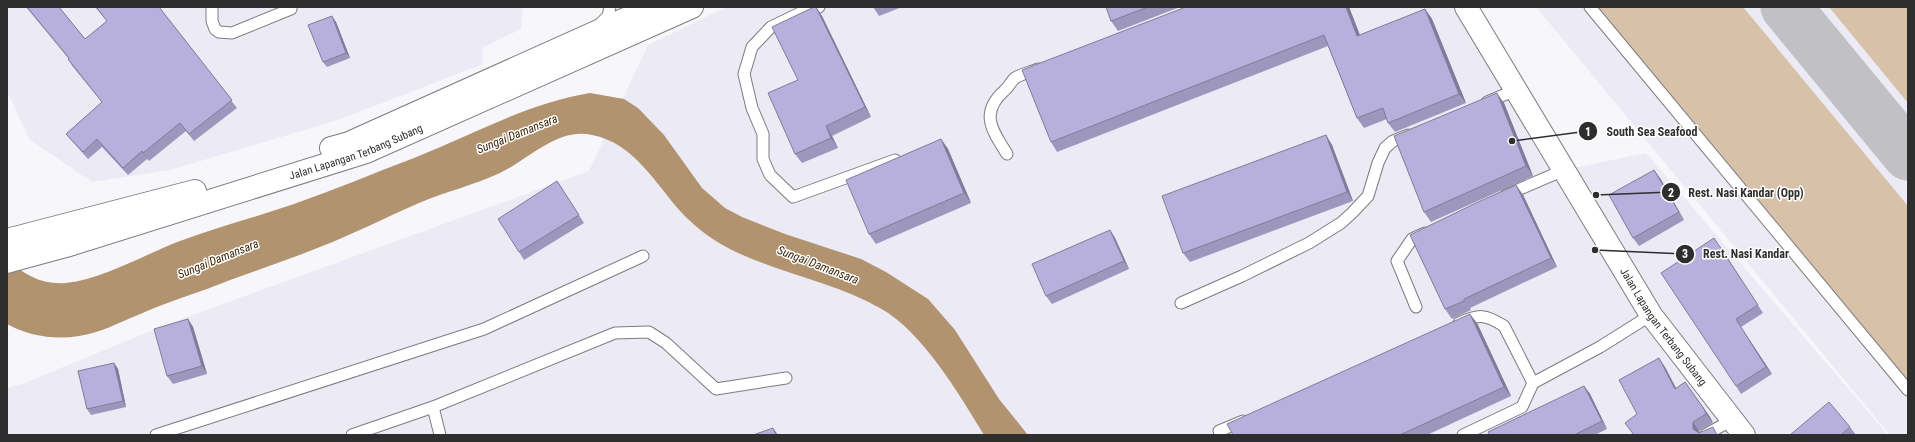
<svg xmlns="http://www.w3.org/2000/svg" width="1915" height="442" font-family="'Roboto Condensed',sans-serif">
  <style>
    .built { fill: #ebeaf5 }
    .green { fill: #d7c1a8 }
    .water { fill: #b2936f }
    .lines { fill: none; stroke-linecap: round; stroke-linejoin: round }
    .taxiway { stroke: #c1c0c4; stroke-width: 51 }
    .lane-casing { stroke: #7c7c7f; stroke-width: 13 }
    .secondary-casing { stroke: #7c7c7f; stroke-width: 24 }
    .lane { stroke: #fff; stroke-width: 11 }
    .secondary { stroke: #fff; stroke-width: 22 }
    .wall { fill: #9e97bd }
    .shaded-wall { fill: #817b9a }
    .building { fill: #b8b0dc; stroke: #817b9a }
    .labels { text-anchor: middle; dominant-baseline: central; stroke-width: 3; stroke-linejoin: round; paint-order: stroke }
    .street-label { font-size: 11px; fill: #2e2e2f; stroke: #fff }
    .water-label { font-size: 12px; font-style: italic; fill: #3e2709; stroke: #fff }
    .leader { fill: none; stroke: #2e2e2f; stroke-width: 1.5 }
    .callout-dot { fill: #2e2e2f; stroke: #fff; stroke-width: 1.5 }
    .mark-label { font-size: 12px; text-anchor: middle; font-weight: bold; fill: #fff }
    .callout-label { font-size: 12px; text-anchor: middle; font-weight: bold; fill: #2e2e2f; stroke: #fff; stroke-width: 3; stroke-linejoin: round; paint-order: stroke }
  </style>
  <rect width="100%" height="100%" fill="#f7f6fb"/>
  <g class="built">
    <path d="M7,7h516l-2,22 -39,19 1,16 -145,56 -168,50 -78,12 -63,-43 -22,-48z"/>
    <path d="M727,7h739l98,163 82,-17 242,282h-1881v-47l15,-4 146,-60 421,-153 59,-126z"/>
    <path d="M1536,7h372v428h-18z"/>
  </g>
  <g class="green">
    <path d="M1598,7h145l165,199v178z"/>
    <path d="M1829,7h79v96z"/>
  </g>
  <path class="water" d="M590,93l34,6 14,9 26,27 38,53 23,20 17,9 43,17 76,25 25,13 42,27 27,31 44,69 29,36h-44c-25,-41 -62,-104 -104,-127 -45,-25 -97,-34 -144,-56 -21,-10 -39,-23 -55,-40 -26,-29 -47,-69 -89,-77 -34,-8 -63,24 -92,38 -26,12 -55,19 -81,30 -33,14 -65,31 -99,44 -37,15 -75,27 -113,42 -23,8 -47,16 -69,26 -20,8 -38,18 -59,21 -25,4 -50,0 -72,-12v-65c17,16 35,26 59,24 38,-4 79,-29 114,-42 38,-14 76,-24 114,-37 40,-14 80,-31 120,-46 58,-23 114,-55 176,-65z"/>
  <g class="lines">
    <path class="taxiway" d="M1786,7l122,148"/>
    <defs>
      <g id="lane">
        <path d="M212,7v14l3,8 4,3 13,1 59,-24"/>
        <path d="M819,7l-19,6 -29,14 -19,20 -8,27 8,34 11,26v25l7,16 23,22 102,-37"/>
        <path d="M1590,7l318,383"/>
        <path d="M599,25l9,-9 2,-9"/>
        <path d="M1487,102l29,-12"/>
        <path d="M1007,154c-15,-24 -28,-41 -2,-64 4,-3 6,-9 10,-12 6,-4 16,-6 23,-9"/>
        <path d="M1506,195l58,-25"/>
        <path d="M1181,303l61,-27 67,-33 32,-20 11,-10 16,-17 10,-33 7,-15 8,-7 15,-6"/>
        <path d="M1416,307l-19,-46 15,-22 13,-6"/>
        <path d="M1459,323c20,-9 26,-9 45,3l29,57 -11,24 -59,28"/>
        <path d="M1533,383l67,-36 51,-32"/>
        <path d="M433,407l7,28"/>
        <path d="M1219,431l24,-10"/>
        <path d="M156,435l328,-106 159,-73"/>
        <path d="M352,435l81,-28 182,-74 34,-1 17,11 50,46 70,-11"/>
        <path d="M1705,435l27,-15"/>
      </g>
      <g id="secondary">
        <path id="s1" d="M1466,7l185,308 93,120"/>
        <path d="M331,148l18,-5 303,-136"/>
        <path d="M7,240l188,-49"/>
        <path id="s2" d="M7,262l59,-16 300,-94 326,-145"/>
      </g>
    </defs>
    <use href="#lane" class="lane-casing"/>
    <use href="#secondary" class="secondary-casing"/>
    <use href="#lane" class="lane"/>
    <use href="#secondary" class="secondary"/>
  </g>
  <g class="wall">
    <path d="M26,7h33l26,32 22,-18 -12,-14h64l78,101 -43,33 -8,-10 -37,30 -2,-2 -19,16 -26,-28 -14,12 -16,-18 -6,-7 36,-32 -29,-35 -5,-8h1z"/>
    <path d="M816,7l6,9 49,101 -39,19 6,12 -36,15 -7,-9 3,-74z"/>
    <path d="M873,7h29l-23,9z"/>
    <path d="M1106,7h74l-62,24 -7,-10z"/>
    <path d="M1186,7h163l11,28 65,-26 7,10 34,84 -71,29 -7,-9 -1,-4 -23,9 -7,-10 -29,-72 -271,106 -6,-10z"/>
    <path d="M336,22l14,36 -23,9 -4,-5z"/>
    <path d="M1504,103l29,73 -102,46 -7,-10z"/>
    <path d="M1326,135l6,10 21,56 -163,61 -7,-9z"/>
    <path d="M941,139l7,10 23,54 -95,41 -7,-10z"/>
    <path d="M1660,178l24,42 -45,26 -6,-8z"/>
    <path d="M557,181l27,42 -60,37 -5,-8z"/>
    <path d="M1516,185l7,10 34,72 -87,41 1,2 -19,9 -7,-10z"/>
    <path d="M1110,230l5,8 14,31 -77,35 -6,-8z"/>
    <path d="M1720,246l43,67 -22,14 31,47 -31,20 -5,-8z"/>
    <path d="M188,319l5,8 14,47 -34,10 -6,-8z"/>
    <path d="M1477,323l34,73 -84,39h-194z"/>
    <path d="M114,363l4,6 8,38 -35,8 -4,-6z"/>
    <path d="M1665,367l11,21 9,-6 25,35 3,6 -14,8v2l18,2h-83z"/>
    <path d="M1584,386l6,8 17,35 -12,6h-105z"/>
    <path d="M1850,427l6,8h-66z"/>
  </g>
  <g class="shaded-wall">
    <path d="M816,7l6,9 49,101 -6,-10z"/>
    <path d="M1346,7h3l15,39 -7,-10z"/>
    <path d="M1425,9l7,10 34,84 -7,-9z"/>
    <path d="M332,16l4,6 14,36 -4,-5z"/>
    <path d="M1497,93l7,10 29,73 -7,-10z"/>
    <path d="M826,126l6,10 6,12 -7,-10z"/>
    <path d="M1326,135l6,10 21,56 -6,-9z"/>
    <path d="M941,139l7,10 23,54 -7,-10z"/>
    <path d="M1654,170l6,8 24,42 -5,-8z"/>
    <path d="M1516,185l7,10 34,72 -6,-9z"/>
    <path d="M1110,230l5,8 14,31 -5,-8z"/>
    <path d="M1470,314l7,9 34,73 -7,-9z"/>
    <path d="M188,319l5,8 14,47 -5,-8z"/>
    <path d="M1736,319l5,8 31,47 -6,-7z"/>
    <path d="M1659,358l6,9 16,31 -6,-9z"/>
    <path d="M114,363l4,6 8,38 -3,-6z"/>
    <path d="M1685,382l25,35 3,6 -7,-9z"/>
    <path d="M1584,386l6,8 17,35 -5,-8z"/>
    <path d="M1693,422l6,9v4l-6,-6z"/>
    <path d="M773,428l5,7h-2z"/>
  </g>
  <g class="building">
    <path d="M27,7h32l26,32 22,-18 -11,-14h63l73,93 -43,34 -9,-11 -37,30 -1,-2 -19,17 -26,-29 -14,13 -17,-18 36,-32 -34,-43 1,-1z"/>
    <path d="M814,7h2l49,100 -39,19 5,12 -36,16 -27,-61 30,-13 -26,-53z"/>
    <path d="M1106,7h42l-37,14z"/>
    <path d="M1186,7h160l11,29 68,-27 34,85 -71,29 -5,-15 -26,10 -33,-83 -273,107 -29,-72z"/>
    <path d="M332,16l14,37 -23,9 -15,-37z"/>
    <path d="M1497,93l29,73 -102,46 -30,-76z"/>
    <path d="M1326,135l21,57 -164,61 -21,-57z"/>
    <path d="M941,139l23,54 -95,41 -23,-54z"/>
    <path d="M1654,170l25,42 -46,26 -24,-43z"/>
    <path d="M557,181l22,34 -60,37 -21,-33z"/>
    <path d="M1516,185l35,73 -87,41v2l-19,8 -35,-74 66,-32z"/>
    <path d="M1110,230l14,31 -78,35 -14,-32z"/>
    <path d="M1714,238l44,67 -22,14 30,48 -30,19 -75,-113z"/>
    <path d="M1470,314l34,73 -104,48h-167l-6,-11z"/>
    <path d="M188,319l14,47 -35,10 -13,-47z"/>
    <path d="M1659,358l16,31 10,-7 19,27 2,5 -13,8v7l6,4 14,-6 4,8h-83l-9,-12 12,-9 -18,-34z"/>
    <path d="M114,363l9,38 -36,8 -9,-38z"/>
    <path d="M1584,386l18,35 -28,14h-84l-2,-3z"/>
    <path d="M1829,402l21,25 -9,8h-51z"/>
    <path d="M773,428l3,7h-23z"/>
  </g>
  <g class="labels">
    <g class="street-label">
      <text stroke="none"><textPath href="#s2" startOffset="366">Jalan Lapangan Terbang Subang</textPath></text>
      <text stroke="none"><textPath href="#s1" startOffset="376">Jalan Lapangan Terbang Subang</textPath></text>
    </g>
    <g class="water-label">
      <text transform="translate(517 134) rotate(-22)">Sungai Damansara</text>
      <text transform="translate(218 259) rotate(-22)">Sungai Damansara</text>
      <text transform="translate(818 265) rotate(21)">Sungai Damansara</text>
    </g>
  </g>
  <path class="leader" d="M1512 141L1588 131M1596 195L1671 192M1595 250L1685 254"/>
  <g class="callout-dot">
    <circle cx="1512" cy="141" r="4"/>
    <circle cx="1596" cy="195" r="4"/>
    <circle cx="1595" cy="250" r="4"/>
    <circle cx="1588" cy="131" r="10"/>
    <circle cx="1671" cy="192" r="10"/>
    <circle cx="1685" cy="254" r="10"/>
  </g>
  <g class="mark-label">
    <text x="1588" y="136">1</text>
    <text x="1671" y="197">2</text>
    <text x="1685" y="258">3</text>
  </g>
  <g class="callout-label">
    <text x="1652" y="136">South Sea Seafood</text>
    <text x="1746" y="197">Rest. Nasi Kandar (Opp)</text>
    <text x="1746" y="258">Rest. Nasi Kandar</text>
  </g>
  <rect width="1915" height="442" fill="none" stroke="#2e2e2f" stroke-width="16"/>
</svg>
